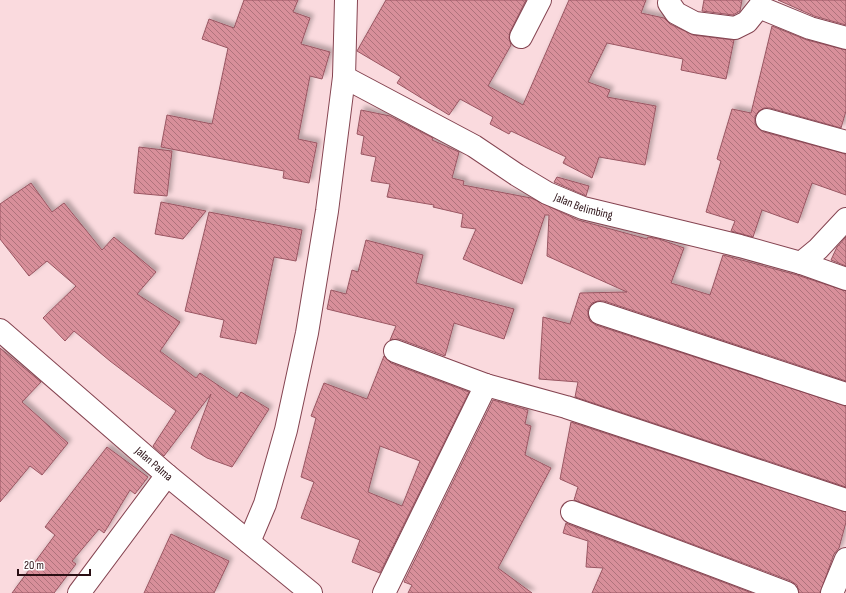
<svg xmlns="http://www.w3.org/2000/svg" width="846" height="593" font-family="'Sofia Sans Condensed',sans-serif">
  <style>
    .building { fill: url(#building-back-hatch); stroke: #995662; fill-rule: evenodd; filter: url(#shadow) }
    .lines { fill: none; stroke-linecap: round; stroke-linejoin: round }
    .minor-casing { stroke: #854451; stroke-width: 24 }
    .minor { stroke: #fff; stroke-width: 22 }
    .labels { text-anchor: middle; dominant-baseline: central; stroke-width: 3; stroke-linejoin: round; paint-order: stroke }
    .street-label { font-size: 12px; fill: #2a0f14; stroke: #fff }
  </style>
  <defs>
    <pattern id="building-back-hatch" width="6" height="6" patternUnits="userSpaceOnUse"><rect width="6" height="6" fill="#d88f9a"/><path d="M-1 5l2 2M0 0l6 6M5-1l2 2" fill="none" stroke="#af737c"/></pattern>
    <filter id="shadow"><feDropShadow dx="3.5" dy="-3.5" stdDeviation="2" flood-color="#0004"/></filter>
  </defs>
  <rect width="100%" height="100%" fill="#fadade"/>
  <g class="building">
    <path d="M244,0h54l-5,12 17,6 -9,26 29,8 -8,27 -12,-3 -12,63 19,4 -8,40 -26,-5 1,-7 -123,-24 6,-32 45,9 16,-76 -26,-9 7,-20 25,9z"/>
    <path d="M386,0h140l-16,32 -1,6 2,7 -23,41 35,19 46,-105h77l-5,13 23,5 6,6 23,11 41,5 -8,39 -45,-9 2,-11 -76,-16 -19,39 22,8 -3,7 49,9 -11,59 -46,-8 -7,21 -29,-15 3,-6 -55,-26 -2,3 -19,-10 3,-7 -33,-18 -11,16 -52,-32 4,-6 -44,-26z"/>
    <path d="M704,0h38l-2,11 -7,4 -31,-4z"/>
    <path d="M778,0h68v25l-32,-9z"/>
    <path d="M772,26l35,14 39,10v61l-5,17 -71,-20h-6l-5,3 -4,5v7l3,5 6,4 82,22v41l-34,-12 -14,40 -36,-13 -9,27 -22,-6 4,-10 -29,-9 15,-51 -4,-2 15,-50 19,4z"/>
    <path d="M361,110l29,6 43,22 -1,2 27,12 -7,26 12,3 -1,4 68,13 47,22 69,19 1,-2 11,2 25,9 -13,35 39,12 13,-40 74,20 49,16v90l-242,-80h-6l-6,2 -4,6v6l2,6 6,4 250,81v81l-271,-90 3,-15 -39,-3 4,-62 27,7 10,-31 47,-1 -80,-36 2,-41h-4l-23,69 -59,-25 13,-30 -15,-2 2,-13 -30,-7 1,-2 -47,-8 3,-13 -19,-3 5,-24 -15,-3 3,-18 -7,-2z"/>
    <path d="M139,147l33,4 -5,45 -33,-3z"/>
    <path d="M557,177l32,9 -3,10 -32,-14z"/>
    <path d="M31,183l21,29 12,-9 38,47 12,-13 42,35 -19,22 43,28 -20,29 36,27 4,-5 37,25 4,-6 28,17 -37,58 -25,-9 -16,-10 20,-54 -47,62 -11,-10 23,-35 -66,-50 -36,-30 -9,10 -22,-23 33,-32 -29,-25 -18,15 -29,-37v-35z"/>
    <path d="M161,202l45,9 -23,28 -28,-5z"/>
    <path d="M209,212l93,18 -6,31 -22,-4 -18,87 -36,-7 4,-17 -39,-9z"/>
    <path d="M846,237v29l-15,-6 6,-13z"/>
    <path d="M366,240l57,15 -7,28 98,26 -10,30 -50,-16 -9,33 -46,-17 -9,1 6,-14 -69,-17 4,-19 15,4 6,-24 6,2z"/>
    <path d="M0,348l41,34 -19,20 46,41 -26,32 -12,-9 -30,36z"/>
    <path d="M384,356l7,7 78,29 -89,181 -28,-11 8,-22 -59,-22 13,-36 -13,-5 15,-59 -5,-2 13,-33 43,16zM380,446l40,15 -18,45 -34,-14z"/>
    <path d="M493,400l35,10 -3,14 6,2 -6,29 26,13 -53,100 34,25h-124l4,-8 -8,-3z"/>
    <path d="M571,422l275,90v10l-7,26 -5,6 -14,39h-21l-2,-8 -6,-4 -217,-81 4,-13 -18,-8z"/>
    <path d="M107,447l41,30 -13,17 -5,-4 -26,43 -5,-4 -27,32 4,3 -22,29h-42l43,-58 -10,-8z"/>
    <path d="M566,523l2,1 184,69h-160l11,-25 -17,-1 2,-26 -25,-8z"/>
    <path d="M171,534l58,27 -15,32h-70z"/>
  </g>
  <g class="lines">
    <defs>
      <g id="minor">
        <path d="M669,3l7,10 19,10 40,5 12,-6 12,-15 51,21 36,10"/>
        <path d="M521,37l19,-37"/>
        <path id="s1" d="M344,77l130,69 43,29 30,18 36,15 157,38 61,17 45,16"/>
        <path d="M767,120l79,22"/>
        <path d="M801,263l17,-14 28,-30"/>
        <path d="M600,313l246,81"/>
        <path id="s2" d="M0,330l167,145 144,118"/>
        <path d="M395,351l91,34 80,22 280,93"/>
        <path d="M572,512l215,81"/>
        <path d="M249,542l16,-38 21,-74 21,-97 20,-122 17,-134 2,-77"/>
        <path d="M79,593l88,-118"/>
        <path d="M384,593l102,-208"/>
        <path d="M832,593l14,-34"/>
      </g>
    </defs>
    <use href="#minor" class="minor-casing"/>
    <use href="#minor" class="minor"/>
  </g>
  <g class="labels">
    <g class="street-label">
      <text stroke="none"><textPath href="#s1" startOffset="273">Jalan Belimbing</textPath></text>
      <text stroke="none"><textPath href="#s2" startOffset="204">Jalan Palma</textPath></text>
    </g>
  </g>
  <path d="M18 569v6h72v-6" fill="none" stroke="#2a0f14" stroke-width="2"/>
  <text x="24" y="569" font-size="12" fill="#2a0f14" stroke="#ffffff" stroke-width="3" paint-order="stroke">20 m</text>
</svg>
